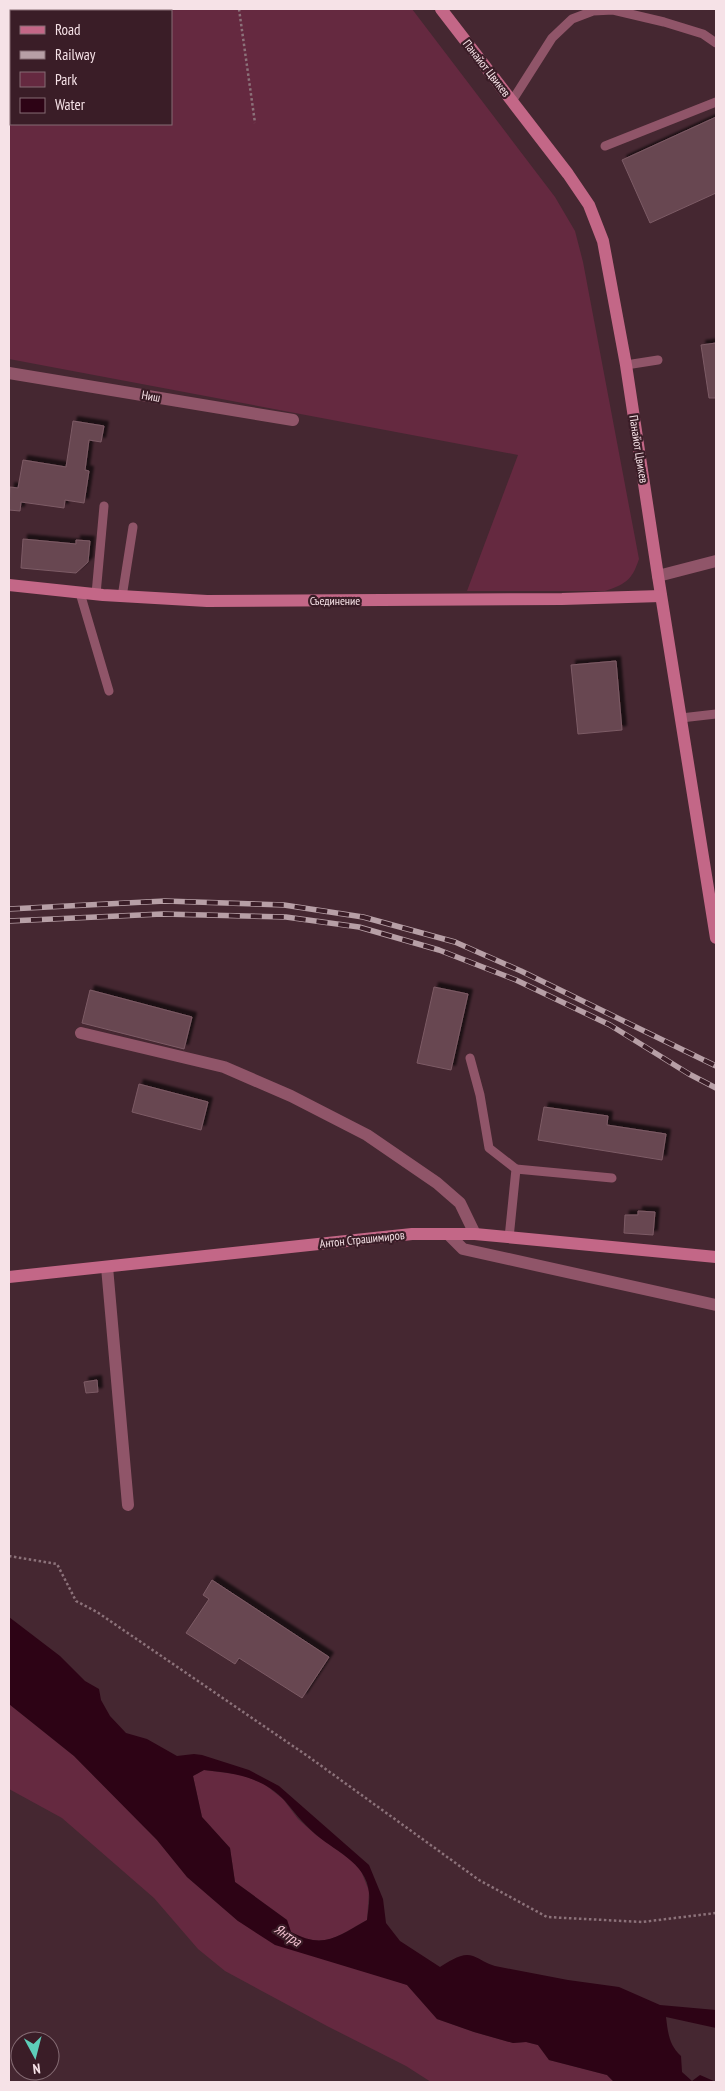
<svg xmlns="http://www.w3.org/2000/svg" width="725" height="2091" font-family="'PT Sans Narrow',sans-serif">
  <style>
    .green { fill: #652940; fill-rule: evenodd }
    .water { fill: #2d0315; fill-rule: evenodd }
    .building { fill: #674751; stroke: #7d5b65; filter: url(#shadow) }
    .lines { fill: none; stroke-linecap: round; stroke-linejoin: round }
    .path { stroke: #8c727a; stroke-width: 2.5; stroke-dasharray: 2.5 2.5; stroke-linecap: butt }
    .lane { stroke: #905569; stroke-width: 9 }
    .street { stroke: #905569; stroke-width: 12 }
    .secondary { stroke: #c36787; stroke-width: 12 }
    .rail-casing { stroke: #b79fa6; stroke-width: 5.5 }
    .rail { stroke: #3a1d27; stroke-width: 4; stroke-dasharray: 11; stroke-linecap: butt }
    .labels { text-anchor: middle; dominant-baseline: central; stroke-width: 4.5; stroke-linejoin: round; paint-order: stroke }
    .street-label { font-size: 12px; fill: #f6e2e7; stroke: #3a1d27 }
    .water-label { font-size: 14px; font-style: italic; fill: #f5c3d2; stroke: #3a1d27 }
  </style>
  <defs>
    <filter id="shadow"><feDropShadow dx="4.5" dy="-4.5" stdDeviation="1" flood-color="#0009"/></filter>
  </defs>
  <rect width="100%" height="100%" fill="#452731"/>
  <g class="green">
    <path d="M9,9h403l143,188 20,34 8,31 56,297c-7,21 -13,25 -34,32h-138l51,-136 -509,-96zM11,11h160v113h-160z"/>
    <path d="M9,1704l65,52 83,84 30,37 51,44 169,64 30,34 37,13 39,11 13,-1 12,3 11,15 58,15 7,7h-183l-25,-16 -79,-40 -102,-55 -27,-22 -44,-51 -92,-80 -53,-29z"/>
    <path d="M204,1770l38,5 22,9 19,15 15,20 18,16 35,25 10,11 8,20 -2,29c-30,16 -42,30 -76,12l-4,-12 -52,-38 -5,-34 -28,-31 -9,-41z"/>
  </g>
  <path class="water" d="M9,1617l51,39 25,25 14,8 2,11 9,16 16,17 21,6 30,17 17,-2 8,1 47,15 30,16 90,79 14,34 3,24 14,18 40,26c10,-6 22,-15 33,-11 8,3 14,8 22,10l73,14 51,7 41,18 56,5v18l-50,-11c2,16 3,28 15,39l1,16 10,9 8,-6 16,7h-102l-7,-7 -58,-15 -11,-15 -12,-3 -13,1 -39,-11 -37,-13 -30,-34 -132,-40 -37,-24 -51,-44 -30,-37 -83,-84 -65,-52zM204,1770c29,3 60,7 81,31 9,11 17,21 28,31 19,18 54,30 56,61 1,8 -1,18 -2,27 -29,16 -43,30 -76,12l-4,-12 -52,-38 -5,-34 -28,-31 -9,-41z"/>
  <g class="building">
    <path d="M716,117v76l-66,30 -28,-63z"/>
    <path d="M716,343v55h-7l-8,-53z"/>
    <path d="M73,421l31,5 -3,16 -12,-2 -4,30 4,1 -5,32 -19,-3 -1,8 -43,-6 -1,9 -11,-1 1,-23 8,1 5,-28 43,7z"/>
    <path d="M23,539l53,5v-4l14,1 -2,21 -12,11 -55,-5z"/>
    <path d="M616,661l6,69 -44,4 -7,-69z"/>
    <path d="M434,987l34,7 -17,76 -34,-7z"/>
    <path d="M90,990l102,27 -8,32 -102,-26z"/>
    <path d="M139,1084l69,18 -7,28 -69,-18z"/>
    <path d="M544,1107l64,9 -1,9 59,9 -4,26 -124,-20z"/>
    <path d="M638,1211l17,1 -2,23 -29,-2 1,-18h13z"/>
    <path d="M97,1380l1,12 -12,1 -2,-11z"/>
    <path d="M212,1580l117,77 -27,41 -63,-40 -4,6 -49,-31 23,-34 -6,-4z"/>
  </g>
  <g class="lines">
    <g class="path">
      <path d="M239,9l16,114"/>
      <path d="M9,1556l48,8 19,37 21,11 212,145 170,123 68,37 95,5 74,-9"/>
    </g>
    <g class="lane">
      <path d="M512,101l40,-63 20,-19 21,-8 20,-1 51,12 39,12 13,9"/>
      <path d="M605,146l111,-44"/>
      <path d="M626,365l32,-5"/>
      <path d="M80,593l29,98"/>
      <path d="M96,594l8,-88"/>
      <path d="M122,597l11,-70"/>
      <path d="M681,718l35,-4"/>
      <path d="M470,1058l10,37 9,53 27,21 -7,69"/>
      <path d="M516,1169l96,9"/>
    </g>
    <g class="street">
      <path d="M9,373l284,47"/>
      <path d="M658,576l58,-15"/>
      <path d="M81,1033l143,34 67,29 76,39 70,48 23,20 15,31"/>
      <path d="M448,1234l15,15 253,56"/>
      <path d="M107,1267l21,238"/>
    </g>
    <g class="secondary">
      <path d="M441,9l127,165 21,31 14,36 23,124 32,211 58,362"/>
      <path d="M9,585l94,10 104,6 355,-2 99,-3"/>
      <path d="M9,1277l403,-43h63l241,23"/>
    </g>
    <defs>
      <g id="rail">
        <path d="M9,909l156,-8 119,4 79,12 92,25 66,29 195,95"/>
        <path d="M9,921l153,-7 124,3 73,10 80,23 77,30 94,45 79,49 27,14"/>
      </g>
    </defs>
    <use href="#rail" class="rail-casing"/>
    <use href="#rail" class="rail"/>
  </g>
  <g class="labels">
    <g class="street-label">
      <text transform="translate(487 68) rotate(52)">Панайот Цвикев</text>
      <text transform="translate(151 396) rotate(10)">Ниш</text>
      <text transform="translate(639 449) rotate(81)">Панайот Цвикев</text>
      <text x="335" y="600">Съединение</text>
      <text transform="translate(362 1239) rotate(-6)">Антон Страшимиров</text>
    </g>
    <g class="water-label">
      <text transform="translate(288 1935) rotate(33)">Янтра</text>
    </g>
  </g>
  <rect width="725" height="2091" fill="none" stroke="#f6e2e7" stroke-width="20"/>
  <rect x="10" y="10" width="162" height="115" fill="#3a1d27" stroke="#856c74"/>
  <rect x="20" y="26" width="25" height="8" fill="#c36787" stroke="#856c74"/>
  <text x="55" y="35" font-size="15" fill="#f6e2e7">Road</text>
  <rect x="20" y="51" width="25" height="8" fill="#b79fa6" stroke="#856c74"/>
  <text x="55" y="60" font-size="15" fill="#f6e2e7">Railway</text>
  <rect x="20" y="72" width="25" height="15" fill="#652940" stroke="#856c74"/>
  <text x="55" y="85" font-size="15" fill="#f6e2e7">Park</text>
  <rect x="20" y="98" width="25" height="15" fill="#2d0315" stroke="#856c74"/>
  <text x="55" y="110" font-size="15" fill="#f6e2e7">Water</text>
  <g transform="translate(35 2056) rotate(173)"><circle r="24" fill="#3a1d27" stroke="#856c74"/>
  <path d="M0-4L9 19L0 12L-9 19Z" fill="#5dceb9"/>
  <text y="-8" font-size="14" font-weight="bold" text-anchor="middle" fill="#f6e2e7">N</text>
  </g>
</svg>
